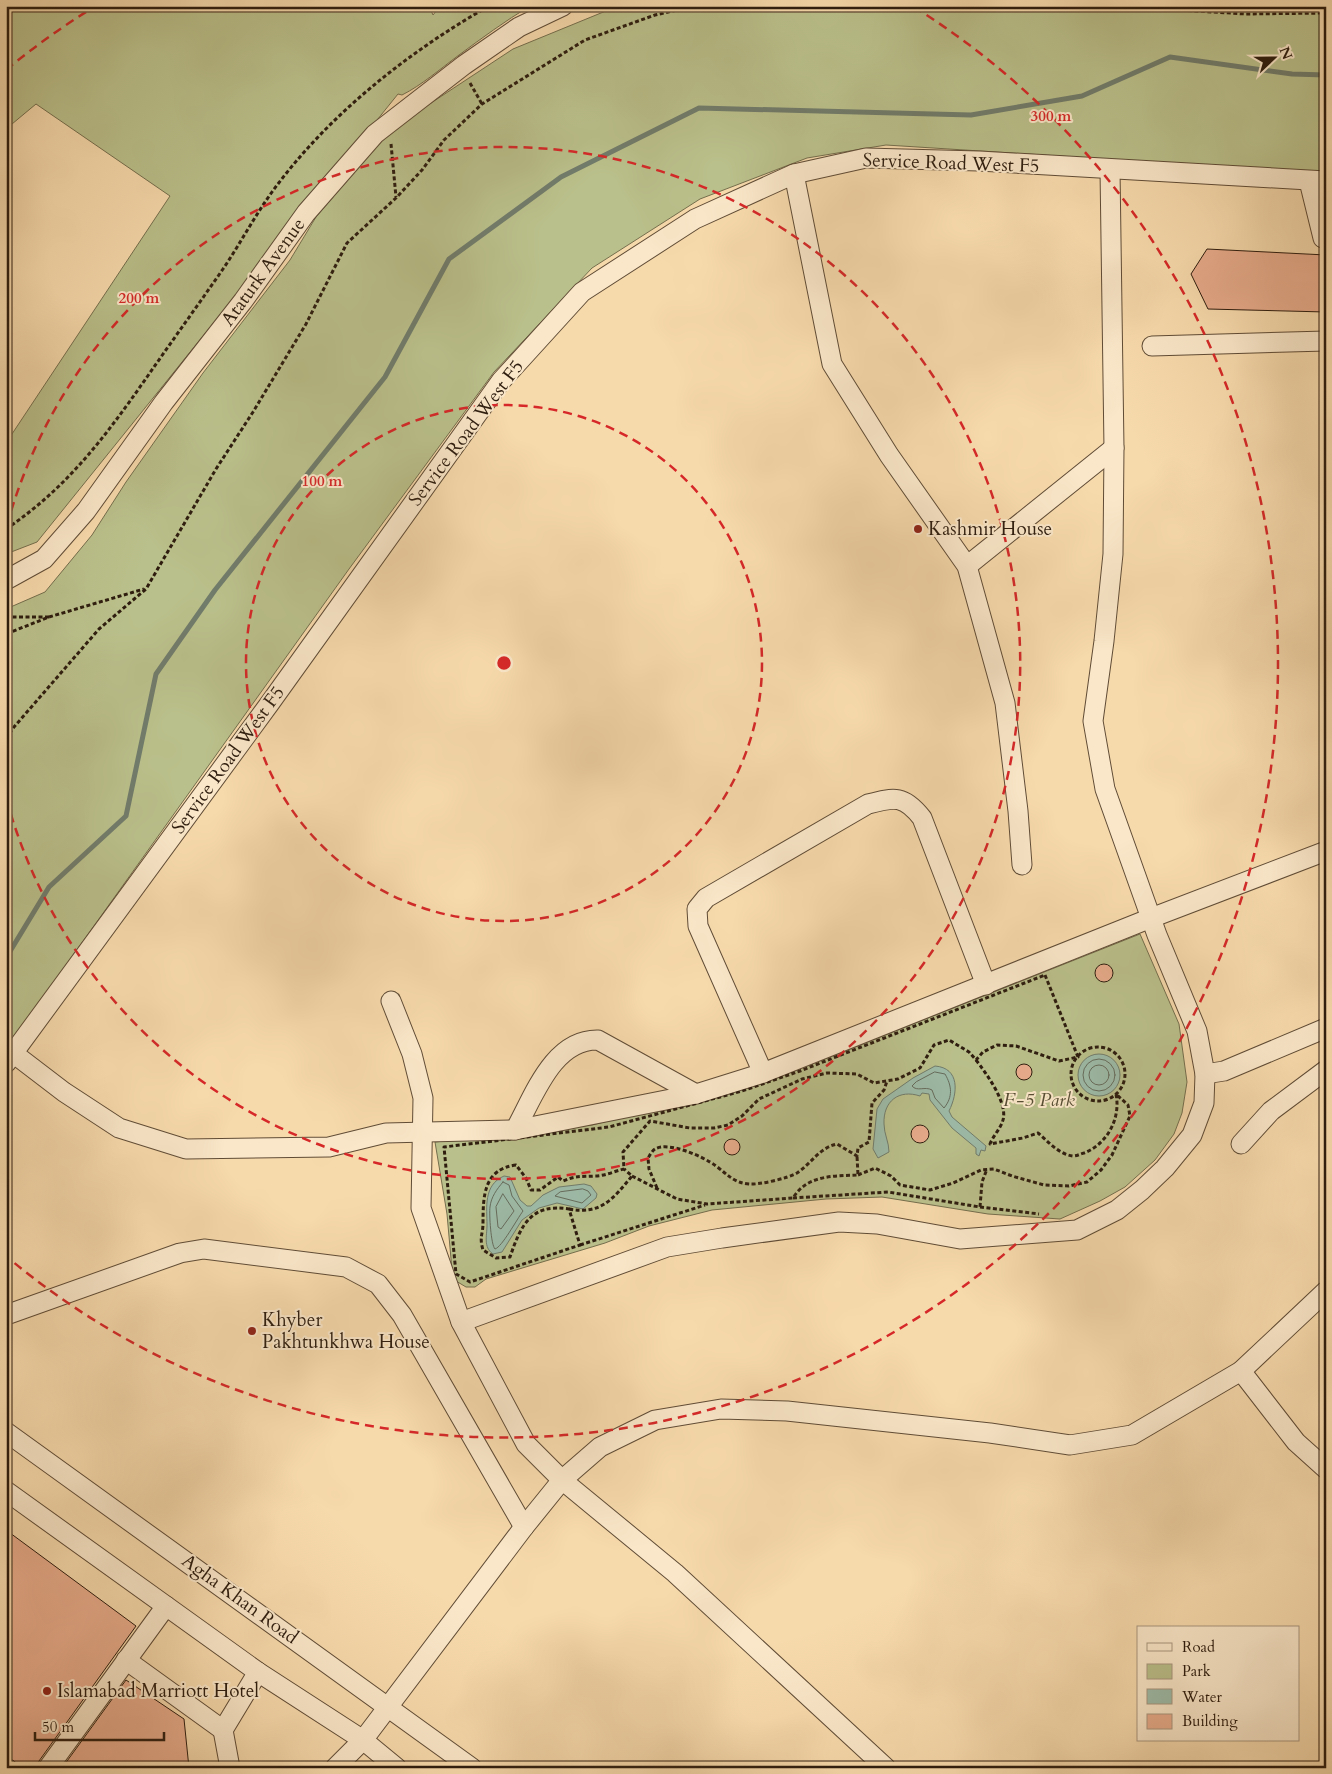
<svg xmlns="http://www.w3.org/2000/svg" width="1332" height="1774" font-family="Cardo,serif">
  <style>
    .green { fill: #bac08b; stroke: #746e4d }
    .water { fill: #9dbba8; stroke: #717c6b }
    .lines { fill: none; stroke-linecap: round; stroke-linejoin: round }
    .shore { stroke: #666c5c; stroke-width: 1 }
    .stream { stroke: #717c6b; stroke-width: 5 }
    .building { fill: #e8ac8c; stroke: #2e1d0f }
    .minor-casing { stroke: #604c36; stroke-width: 21 }
    .path { stroke: #2e1d0f; stroke-width: 3; stroke-dasharray: 4 2.5; stroke-linecap: butt }
    .minor { stroke: #fae7c9; stroke-width: 19 }
    .ring { fill: none; stroke: #d62828; stroke-width: 2.5; stroke-dasharray: 9 6 }
    .poi-dot { fill: #8f2418; stroke: #fae7c9; stroke-width: 2 }
    .labels { text-anchor: middle; dominant-baseline: central; stroke-width: 4; stroke-linejoin: round; paint-order: stroke }
    .street-label { font-size: 19px; fill: #2e1d0f; stroke: #fae7c9 }
    .poi-label { font-size: 19px; fill: #2e1d0f; stroke: #fae7c9; text-anchor: start }
    .park-label { font-size: 19px; font-style: italic; fill: #584e34; stroke: #fae7c9 }
    .centre { fill: #d62828; stroke: #fae7c9; stroke-width: 2.5 }
    .ring-label { font-size: 15px; text-anchor: middle; font-weight: bold; fill: #d62828; stroke: #fae7c9; stroke-width: 4; stroke-linejoin: round; paint-order: stroke }
  </style>
  <rect width="100%" height="100%" fill="#f7daac"/>
  <filter id="stains"><feTurbulence type="fractalNoise" baseFrequency=".004" numOctaves="4"/><feColorMatrix values="0 0 0 0 .2 0 0 0 0 .09 0 0 0 0 .02 0 0 0 .5 -.17"/></filter>
  <radialGradient id="worn" r=".72"><stop offset=".6" stop-color="#630" stop-opacity="0"/><stop offset="1" stop-color="#630" stop-opacity=".3"/></radialGradient>
  <g class="green">
    <path d="M6,6h423l4,9 7,-9h90c-25,15 -48,32 -71,49 -19,14 -37,30 -57,40l-4,-1 -361,448 -31,12v-111l164,-247 -134,-92 -30,25z"/>
    <path d="M618,6h708v167l-440,-28 -79,13 -107,41 -108,69 -98,104 -145,197 -343,480v-440l39,-17 47,-57 34,-53 77,-109 87,-113 26,-43 74,-87 123,-81z"/>
    <path d="M1140,934l39,90 8,58 -5,31 -8,21 -19,26 -30,27 -25,14 -40,18 -72,-5 -106,-17 -56,2 -114,11 -63,16 -44,17 -119,36 -11,8h-9l-10,-6 -4,-11 -5,-56 -12,-72 157,-17 137,-34 106,-36z"/>
  </g>
  <g class="water">
    <circle cx="1099" cy="1075" r="21"/>
    <path d="M935,1066c25,2 23,27 14,45l3,6 34,29 -1,5 -4,-1 -2,6 -3,-2v-6l-24,-20 -22,-28 -1,-6 -7,-1 -2,3c-21,-7 -37,5 -36,28 0,10 5,18 5,28l-11,6 -5,-9 4,-40 6,-10 30,-21z"/>
    <path d="M504,1176l6,1 10,23 7,6h4l12,-11 16,-8 25,-3 7,2 6,8 -1,4 -13,11 -26,-6 -18,5 -17,12 -20,32 -9,2c-10,-7 -6,-18 -6,-29 0,-17 -4,-40 17,-49z"/>
  </g>
  <g class="lines">
    <g class="shore">
      <circle cx="1099" cy="1075" r="16"/>
      <circle cx="1099" cy="1075" r="10"/>
      <path d="M935,1072l10,2c7,12 8,23 -1,34l-9,-10 -3,-8c-7,-4 -15,2 -20,-4l4,-4z"/>
      <path d="M503,1182l6,3 3,11 11,15c-6,8 -21,36 -28,38 -4,-4 -6,-35 -5,-42 1,-10 7,-18 13,-25z"/>
      <path d="M583,1189l5,2 3,4 -9,8 -27,-7 5,-4z"/>
      <path d="M503,1194l11,17 -13,18 -3,-2 -2,-20z"/>
    </g>
    <path class="stream" d="M6,958l43,-71 77,-71 30,-142 59,-84 170,-213 64,-118 112,-82 138,-69 272,7 111,-19 88,-39 122,17 34,1"/>
  </g>
  <g class="building">
    <path d="M1207,249l119,6v57l-118,-3 -17,-35z"/>
    <circle cx="1104" cy="973" r="9"/>
    <circle cx="1024" cy="1072" r="8"/>
    <circle cx="920" cy="1134" r="9"/>
    <circle cx="732" cy="1147" r="8"/>
    <path d="M6,1530l130,96 -97,135 -2,7h-14l-17,-13z"/>
    <path d="M126,1680l58,39 5,49h-127z"/>
  </g>
  <g class="lines">
    <defs>
      <g id="minor">
        <path d="M794,174l38,190 57,91 78,111 38,137 13,108 4,54"/>
        <path d="M1309,181l14,57 3,1"/>
        <path d="M1152,346l174,-5"/>
        <path d="M967,566l147,-118"/>
        <path d="M6,580l38,-21 42,-48 78,-109 79,-101 63,-88 69,-79 89,-69 55,-38 44,-21"/>
        <path d="M391,1001l21,53 11,44 -2,110 40,114 65,122 36,36 113,93 211,195"/>
        <path d="M13,1053l51,39 55,36 67,21 143,-2 57,-14 129,-3 181,-36 67,-21 388,-155 175,-67"/>
        <path d="M6,1063l264,-360 231,-322 81,-89 113,-73 99,-45 72,-16 113,3 347,20"/>
        <path d="M763,1073l-65,-147 -1,-17 9,-11 162,-94c27,-7 36,-9 54,14l64,167"/>
        <path d="M1205,1074l19,-3 102,-43"/>
        <path d="M515,1130c19,-34 38,-91 83,-90l98,54"/>
        <path d="M1241,1144l30,-33 55,-41"/>
        <path d="M6,1315l174,-62 24,-4 142,18 32,17 24,31 122,212"/>
        <path d="M461,1322l206,-75 55,-9 117,-16 38,2 83,15 117,-9 40,-20 25,-20 23,-22 27,-33 12,-32 1,-29 -8,-43 -40,-96 -52,-146 -12,-68 11,-80 9,-87 1,-106 -4,-278"/>
        <path d="M1241,1371l55,71 30,27"/>
        <path d="M6,1432l466,336"/>
        <path d="M6,1491l252,181 105,68 34,28"/>
        <path d="M126,1660l97,70"/>
        <path d="M48,1768l118,-162"/>
        <path d="M230,1768l-7,-38 35,-58"/>
        <path d="M335,1768l28,-28 161,-213 38,-47 38,-33 55,-27 66,-11 66,2 203,22 80,12 62,-10 109,-64 85,-80"/>
      </g>
    </defs>
    <use href="#minor" class="minor-casing"/>
    <g class="path">
      <path d="M1110,6l136,8 80,-1"/>
      <path d="M470,83l12,21"/>
      <path d="M391,144l5,53"/>
      <path d="M6,529c61,-41 99,-92 141,-152 25,-36 51,-72 76,-108 17,-25 31,-52 49,-77 55,-76 136,-140 217,-186"/>
      <path d="M6,617h43l-43,17"/>
      <path d="M49,617l95,-28"/>
      <path d="M6,739l8,-12 85,-98 47,-40 70,-120 37,-57 53,-88 41,-81 49,-45 26,-28 22,-30 38,-36 103,-64 70,-25 40,-9"/>
      <path d="M1045,975l33,82 -19,4 -43,-15 -19,-1 -14,7 -7,8 -7,-8 -20,-12 -15,5 -14,23 -22,11 -24,4 -17,-9 -30,-1 -25,6 -43,20 -17,17 -14,9 -14,3h-24l-40,-7 -27,31 1,17c-9,2 -19,7 -29,7 -14,1 -18,-1 -32,5l-5,-4 -18,13h-9l-5,-12 -10,-13c-32,4 -33,30 -33,58 0,12 -4,13 0,27l13,8 14,-1c11,-32 21,-54 59,-48l11,36 -110,37 -14,-8 -12,-127 165,-20 133,-36 58,-20z"/>
      <circle cx="1098" cy="1074" r="27"/>
      <path d="M858,1175l17,-7 16,8 9,9 30,5 23,-7 28,-13 13,-1 18,7 32,9 25,1 18,-4 14,-12 11,-15 18,-39 -2,-11 -12,-11c5,25 -9,50 -32,59 -4,1 -7,3 -11,3 -15,-2 -24,-14 -35,-23l-15,5 -33,6c3,-8 11,-16 13,-24 5,-17 -17,-47 -27,-60"/>
      <path d="M632,1176l45,23 30,5 86,-6c14,-23 40,-22 65,-23l-1,-19"/>
      <path d="M657,1188l-8,-19 -1,-11c2,-3 4,-7 7,-9 14,-8 49,8 61,17 11,8 18,17 33,18 10,1 40,-6 48,-11 15,-10 22,-25 40,-29l20,12 1,-8 11,-6 3,-39 12,-13 3,-9"/>
      <path d="M793,1198l95,-6 92,15 2,-25 5,-13"/>
      <path d="M980,1207l59,7"/>
      <path d="M569,1209c32,6 44,-10 63,-33l-8,-7"/>
      <path d="M580,1245l125,-40"/>
    </g>
    <use href="#minor" class="minor"/>
  </g>
  <g class="ring">
    <circle cx="504" cy="663" r="258"/>
    <path d="M7 525A516 516 0 1 1 7 801"/>
    <path d="M6 70A774 774 0 0 1 94 7M914 7A774 774 0 1 1 6 1256"/>
  </g>
  <g class="poi-dot">
    <circle cx="918" cy="529" r="5"/>
    <circle cx="252" cy="1331" r="5"/>
    <circle cx="47" cy="1691" r="5"/>
  </g>
  <g class="labels">
    <g class="street-label">
      <text transform="translate(951 163) rotate(2)">Service Road West F5</text>
      <text transform="translate(263 272) rotate(-54)">Ataturk Avenue</text>
      <text transform="translate(466 433) rotate(-53)">Service Road West F5</text>
      <text transform="translate(228 760) rotate(-54)">Service Road West F5</text>
      <text transform="translate(240 1599) rotate(36)">Agha Khan Road</text>
    </g>
    <g class="poi-label">
      <text x="928" y="529">Kashmir House</text>
      <text x="262" y="1320">Khyber<tspan x="262" dy="22">Pakhtunkhwa House</tspan></text>
      <text x="57" y="1691">Islamabad Marriott Hotel</text>
    </g>
    <g class="park-label">
      <text x="1039" y="1100">F-5 Park</text>
    </g>
  </g>
  <circle cx="504" cy="663" r="8" class="centre"/>
  <g class="ring-label">
    <text x="1051" y="121">300 m</text>
    <text x="139" y="303">200 m</text>
    <text x="322" y="486">100 m</text>
  </g>
  <rect width="1332" height="1774" fill="none" stroke="#f7daac" stroke-width="25"/>
  <rect x="8" y="8" width="1317" height="1759" fill="none" stroke="#2e1d0f" stroke-width="2.5"/>
  <rect x="12" y="12" width="1307" height="1749" fill="none" stroke="#2e1d0f"/>
  <rect x="1137" y="1626" width="162" height="115" fill="#fae7c9" stroke="#a8967f"/>
  <rect x="1147" y="1643" width="25" height="8" fill="#fae7c9" stroke="#a8967f"/>
  <text x="1182" y="1652" font-size="15" fill="#2e1d0f">Road</text>
  <rect x="1147" y="1664" width="25" height="15" fill="#bac08b" stroke="#a8967f"/>
  <text x="1182" y="1676" font-size="15" fill="#2e1d0f">Park</text>
  <rect x="1147" y="1689" width="25" height="15" fill="#9dbba8" stroke="#a8967f"/>
  <text x="1182" y="1702" font-size="15" fill="#2e1d0f">Water</text>
  <rect x="1147" y="1714" width="25" height="15" fill="#e8ac8c" stroke="#a8967f"/>
  <text x="1182" y="1726" font-size="15" fill="#2e1d0f">Building</text>
  <g transform="translate(1274 58) rotate(68)" stroke="#fae7c9" stroke-width="4" paint-order="stroke">
  <path d="M0-4L9 19L0 12L-9 19Z" fill="#2e1d0f"/>
  <text y="-8" font-size="14" font-weight="bold" text-anchor="middle" fill="#2e1d0f">N</text>
  </g>
  <path d="M35 1732v8h129v-8" fill="none" stroke="#2e1d0f" stroke-width="2.5"/>
  <text x="42" y="1732" font-size="15" fill="#2e1d0f" stroke="#fae7c9" stroke-width="4" paint-order="stroke">50 m</text>
  <rect width="100%" height="100%" filter="url(#stains)"/>
  <rect width="100%" height="100%" fill="url(#worn)"/>
</svg>
